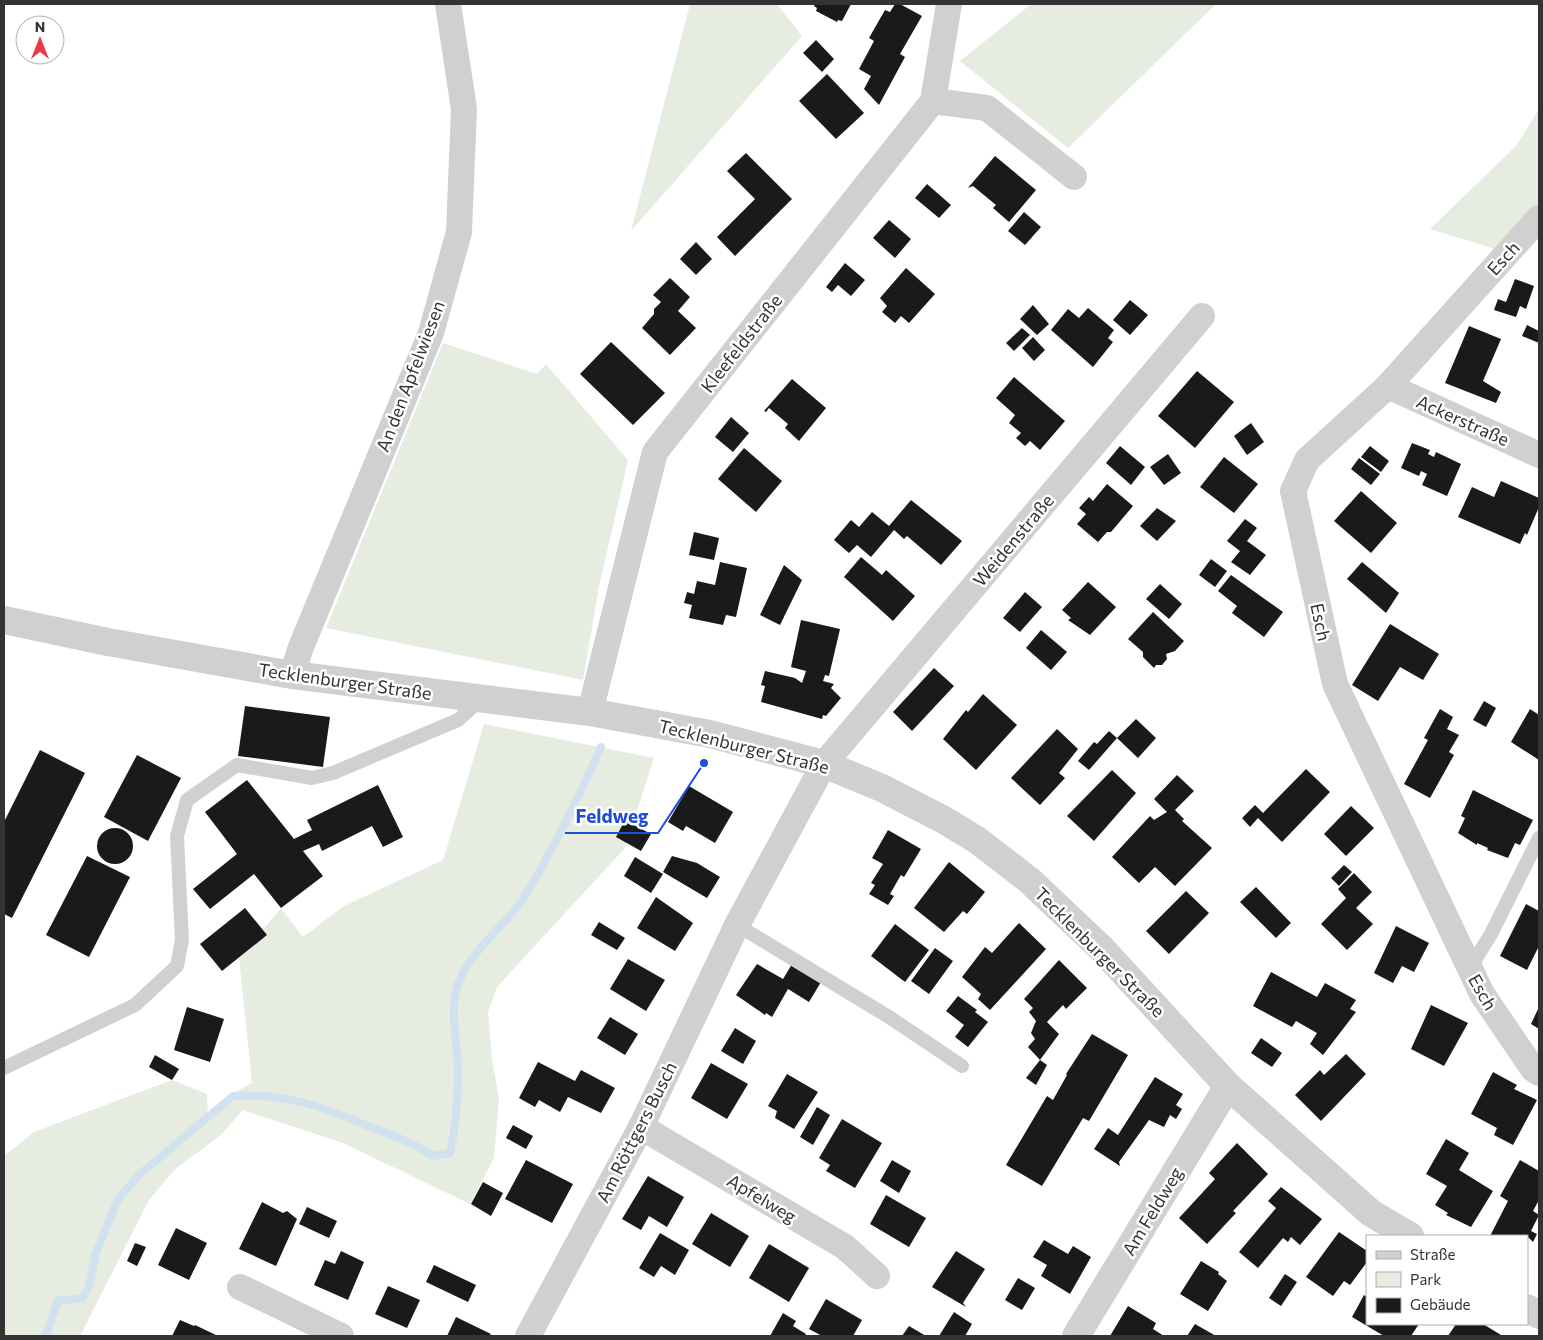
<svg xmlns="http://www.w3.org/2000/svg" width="1543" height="1340" font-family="Commissioner,sans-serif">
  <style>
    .green { fill: #e6ecdf }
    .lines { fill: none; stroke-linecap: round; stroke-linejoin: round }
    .stream { stroke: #cfe2ee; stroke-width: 8 }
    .building { fill: #1a1a1a }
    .service { stroke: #d0d0d0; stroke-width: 14 }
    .minor { stroke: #d0d0d0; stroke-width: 26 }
    .tertiary { stroke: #d0d0d0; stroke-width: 28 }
    .labels { text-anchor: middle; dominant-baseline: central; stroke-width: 5; stroke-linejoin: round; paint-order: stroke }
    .street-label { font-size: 18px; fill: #333; stroke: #fff }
    .leader { fill: none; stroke: #1d4ed8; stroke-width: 2 }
    .callout-dot { fill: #1d4ed8; stroke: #fff; stroke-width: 2 }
    .callout-label { font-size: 19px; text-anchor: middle; font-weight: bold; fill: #1d4ed8; stroke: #fff; stroke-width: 5; stroke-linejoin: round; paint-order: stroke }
  </style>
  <rect width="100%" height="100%" fill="#fff"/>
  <g class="green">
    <path d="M690,4h87l25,32 -171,195z"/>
    <path d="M1031,4h185l-148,144 -108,-87z"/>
    <path d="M1539,109v111l-30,33 -79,-24 86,-83z"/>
    <path d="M443,343l94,31 9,-10 82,96 -29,127 -16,93 -257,-52z"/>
    <path d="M484,724l170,34 -29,90 -128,139 -9,25 4,47 7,40 -5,59 -24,46 -127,-61 -100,-33 -22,25 -46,34 -26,31 -69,136h-76v-180l30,-24 138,-52 35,14 1,21 22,-20 22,-12 -13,-125 42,-50 22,29 41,-31 99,-46z"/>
  </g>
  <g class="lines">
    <path class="stream" d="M46,1336l12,-36 24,-1 7,-12 7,-34 22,-54 21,-24 94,-79c56,-3 90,11 140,32 21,8 41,15 59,28l18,-3c6,-27 8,-55 8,-83 0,-25 -8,-54 -2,-79 10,-39 49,-63 69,-95 28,-47 54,-99 76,-149"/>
  </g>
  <g class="building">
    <path d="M815,4h36l-9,17 -4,-1 -1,2 -21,-11 1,-3 -3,-2z"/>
    <path d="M895,4h5l22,12 -22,38 5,3 -26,48 -15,-16 7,-13 -12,-7 15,-28 -5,-3 16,-28 5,2z"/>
    <path d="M816,40l18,19 -12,13 -19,-19z"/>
    <path d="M827,74l37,39 -28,26 -37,-38z"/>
    <path d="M746,153l46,46 -57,57 -18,-19 38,-38 -28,-28z"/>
    <path d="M995,156l41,34 -27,32 -16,-14 3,-3 -23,-19 -5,2z"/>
    <path d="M927,184l24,21 -12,13 -24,-20z"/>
    <path d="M1024,212l17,15 -16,18 -17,-14z"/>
    <path d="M889,220l22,19 -16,19 -22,-20z"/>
    <path d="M696,242l16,17 -16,16 -16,-16z"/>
    <path d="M845,263l20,17 -14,16 -13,-11 -6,7 -6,-5z"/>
    <path d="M906,268l29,26 -26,29 -8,-7 -6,7 -13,-11 5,-6 -7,-8z"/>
    <path d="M670,278l20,19 -12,14 18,17 -26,27 -28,-27 12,-14v-5l7,-7 -8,-7z"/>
    <path d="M1515,279l19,7 -8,23 -6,-3 -4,11 -22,-7 4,-11 8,3z"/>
    <path d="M1130,300l18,15 -18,20 -17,-15z"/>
    <path d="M1033,305l16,19 -12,11 -17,-16z"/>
    <path d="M1088,308l26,22 -6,8 5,4 -20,25 -42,-37 17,-21 11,9z"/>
    <path d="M1527,325l12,6v12l-17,-7z"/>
    <path d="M1469,326l32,13 -18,42 18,11 -5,11 -51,-20z"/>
    <path d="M1022,328l8,7 -16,16 -8,-8z"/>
    <path d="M1033,337l12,13 -11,11 -12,-13z"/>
    <path d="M611,342l54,51 -32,32 -53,-51z"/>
    <path d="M1197,371l37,31 -39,46 -37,-32z"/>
    <path d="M1014,377l51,44 -25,29 -10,-9 -5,5 -9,-8 5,-5 -12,-10 6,-8 -19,-17z"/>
    <path d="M792,379l34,29 -27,33 -14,-13 3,-4 -19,-16 -3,4 -2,-1z"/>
    <path d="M731,417l18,16 -16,19 -18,-15z"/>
    <path d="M1251,423l13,19 -17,13 -13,-19z"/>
    <path d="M1412,443l18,7 -2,4 6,3 2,-5 25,12 -14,32 -25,-11 5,-11 -6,-3 -2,5 -18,-8z"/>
    <path d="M1120,446l25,21 -14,18 -25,-22z"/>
    <path d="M1370,446l19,15 -8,11 -20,-15z"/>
    <path d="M744,448l38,33 -26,31 -38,-33z"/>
    <path d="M1168,454l13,19 -17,12 -14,-18z"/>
    <path d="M1224,457l34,27 -24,29 -34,-26z"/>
    <path d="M1359,458l21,16 -9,11 -20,-16z"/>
    <path d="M1501,481l38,17v9l-12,28 -2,-2 -5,11 -62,-27 14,-30 22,10z"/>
    <path d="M1107,484l26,22 -22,26h-4l-9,10 -21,-18 9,-10 -7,-6 10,-11 4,4z"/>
    <path d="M1361,491l36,32 -26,30 -37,-32z"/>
    <path d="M911,500l51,41 -21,24 -34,-29 -3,3 -10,-9 -23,27 -14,-12 -8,8 -15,-13 17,-20 8,7 13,-15 17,14z"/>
    <path d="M1157,508l19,13 -19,20 -17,-15z"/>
    <path d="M1245,519l12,9 -10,13 19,14 -16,20 -19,-13 9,-11 -13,-10z"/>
    <path d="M694,532l25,6 -5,22 -25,-5z"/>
    <path d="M861,557l21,18 4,-5 29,26 -22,25 -49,-44z"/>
    <path d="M1211,559l16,12 -12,16 -16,-12z"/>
    <path d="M720,562l27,6 -11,49 -10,-2 -3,10 -34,-7 3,-13 -8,-2 3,-11 7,2 3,-13 18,4z"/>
    <path d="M1362,562l37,31 -13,20 -39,-34z"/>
    <path d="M784,565l18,15 -22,45 -20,-10z"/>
    <path d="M1231,575l52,37 -19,25 -32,-24 5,-7 -19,-15z"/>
    <path d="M1088,582l28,25 -26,28 -22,-15 3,-2 -9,-8z"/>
    <path d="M1160,584l22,20 -13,15 -23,-20z"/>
    <path d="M1025,592l17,15 -22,25 -17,-14z"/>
    <path d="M1153,612l31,29 -9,10 -9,3 1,5 -5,6h-6l-2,3 -11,-11v-5l-15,-13z"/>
    <path d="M801,620l39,9 -11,47 -4,-1 -2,6 11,3 -3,4 10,10 -15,18 -3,-1 -1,4 -61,-17 4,-16 -4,-1 4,-14 30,7 7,5 4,-12 -15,-4z"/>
    <path d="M1390,624l49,30 -16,26 -23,-13 -22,34 -26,-16z"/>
    <path d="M1041,630l26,22 -16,18 -25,-22z"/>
    <path d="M934,668l20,18 -42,45 -19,-19z"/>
    <path d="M983,694l34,31 -41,45 -33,-31 23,-29 2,2z"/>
    <path d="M1484,701l12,7 -10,19 -13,-7z"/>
    <path d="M245,706l85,11 -7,50 -85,-11z"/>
    <path d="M1440,709l13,8 -6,12 12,6 -10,17 5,3 -24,43 -26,-14 24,-44 -4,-2z"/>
    <path d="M1530,709l9,6v45l-28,-18z"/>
    <path d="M1136,719l20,19 -18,20 -21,-20 -28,32 -11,-9 16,-19 3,2 12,-13 8,7z"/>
    <path d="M1057,729l21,20 -19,24 6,5 -25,27 -29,-27z"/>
    <path d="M40,750l45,23 -73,145 -8,-4v-92z"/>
    <path d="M137,755l44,23 -33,63 -44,-24z"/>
    <path d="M1306,769l24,23 -48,50 -24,-24 -8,9 -8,-9 13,-13 8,8z"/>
    <path d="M1112,770l24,23 -42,48 -27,-25z"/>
    <path d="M1177,775l17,16 -19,19 9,9 -2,2 30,27 -37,38 -20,-19 -16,16 -27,-26 38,-41 4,4 13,-8 -13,-13z"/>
    <path d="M247,780l47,59 18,-9 -5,-10 71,-35 25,52 -20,10 -11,-21 -50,25 -3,-7 -16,7 20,25 -42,32 -27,-34 -44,35 -17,-20 44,-35 -32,-42z"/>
    <path d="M689,786l44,26 -18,31 -29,-17 -3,5 -15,-9z"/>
    <path d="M1473,790l60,30 -13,25 -5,-2 -7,15 -21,-8 1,-2 -11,-5v2l-19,-12 7,-15 -4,-2z"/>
    <path d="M1351,806l23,22 -28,28 -22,-22z"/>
    <path d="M625,820l26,14 -10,17 -25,-14z"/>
    <circle cx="115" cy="846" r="18"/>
    <path d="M888,830l33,19 -17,28 -3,-2 -11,19 4,2 -6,9 -19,-11 6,-9 -4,-2 12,-19 -11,-6z"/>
    <path d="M87,856l43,21 -41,80 -43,-22z"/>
    <path d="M672,856l25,7 23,14 -13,21 -44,-26z"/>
    <path d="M635,857l28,17 -12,19 -27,-17z"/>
    <path d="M949,862l36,30 -18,22 -4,-3 -19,21 -30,-24z"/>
    <path d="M1344,865l8,7 -13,14 -8,-8z"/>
    <path d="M1354,873l18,19 -16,16 17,16 -26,26 -26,-26 25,-26 -8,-9z"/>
    <path d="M1256,887l35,36 -15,15 -36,-36z"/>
    <path d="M1186,891l23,22 -40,41 -23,-23z"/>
    <path d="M656,897l37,26 -18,28 -38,-23z"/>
    <path d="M1526,904l13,7v35l-12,24 -27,-14z"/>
    <path d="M245,908l22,27 -45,36 -22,-27z"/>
    <path d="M599,922l26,16 -8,12 -26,-15z"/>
    <path d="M1019,923l27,26 -56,61 -12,-11 3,-5 -19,-17 23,-30 7,6z"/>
    <path d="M895,924l34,26 -24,32 -34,-26z"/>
    <path d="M1396,926l33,17 -15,29 -12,-6 -9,17 -19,-10z"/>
    <path d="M935,948l18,13 -24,33 -18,-13z"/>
    <path d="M628,959l37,21 -19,31 -36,-22z"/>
    <path d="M1059,960l28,28 -21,21 -3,-4 -16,17 12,12 -19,26 -12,-13 7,-8 -4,-6 5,-12 -7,-9 4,-4 -9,-9z"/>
    <path d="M757,964l26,15 9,-15 29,18 -12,20 -21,-13 -16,28 -6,-4 -1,2 -29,-20z"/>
    <path d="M1271,972l46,25 8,-14 31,17 -6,9 6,3 -33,43 -13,-11 7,-11 -21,-12 -4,6 -39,-21z"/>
    <path d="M958,996l19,14 -2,2 13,10 -20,25 -13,-10 9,-12 -18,-14z"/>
    <path d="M1431,1005l37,18 -24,43 -33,-17z"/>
    <path d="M187,1007l37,12 -14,43 -36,-12z"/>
    <path d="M1539,1007v22l-8,-5z"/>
    <path d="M610,1017l28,17 -13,21 -28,-17z"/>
    <path d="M735,1028l21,13 -13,23 -22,-13z"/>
    <path d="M1092,1034l36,21 -39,66 -6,-3 -41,68 -36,-21 41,-69 6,4 14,-25 -1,-1z"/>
    <path d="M1261,1038l21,15 -10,14 -21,-14z"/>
    <path d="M1346,1054l20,20 -45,47 -26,-26 25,-25 4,5z"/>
    <path d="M155,1055l24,14 -7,11 -23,-13z"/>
    <path d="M1040,1060l7,5 -11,20 -10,-7z"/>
    <path d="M538,1062l37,19 6,-11 34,18 -14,25 -33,-16 -8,15 -21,-12 -4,7 -16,-9z"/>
    <path d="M711,1063l37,21 -21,35 -36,-21z"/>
    <path d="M1493,1072l24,13 -3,4 23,11 -24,45 -19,-10 3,-7 -26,-14z"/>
    <path d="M787,1074l31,18 -24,37 -19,-11 2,-7 -9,-5z"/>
    <path d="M1155,1077l28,17 -7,11 6,4 -6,10 -6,-4 -6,12 -15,-7 -30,42 1,4 -26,-17 14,-21 10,7z"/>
    <path d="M817,1107l13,8 -17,30 -13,-8z"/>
    <path d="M842,1119l40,24 -27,45 -29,-17 4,-6 -11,-7z"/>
    <path d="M513,1125l20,11 -7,13 -20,-11z"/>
    <path d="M1446,1139l23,14 -10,17 34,21 -22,36 -25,-12 2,-2 -13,-8 12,-19 -21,-12z"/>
    <path d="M1237,1143l31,31 -35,37 3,2 -29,31 -28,-26 36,-39 -6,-6z"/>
    <path d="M526,1160l47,24 -21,39 -47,-24z"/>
    <path d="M892,1160l19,11 -12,22 -19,-12z"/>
    <path d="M1520,1160l19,11v29l-6,11 6,4 -8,16 6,3 -4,8 -6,-6h-37l18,-35 -8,-5z"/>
    <path d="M648,1176l36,21 -17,30 -18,-11 -8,14 -19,-11z"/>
    <path d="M483,1182l20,11 -12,23 -20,-12z"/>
    <path d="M1281,1187l41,32 -22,26 -9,-8 -3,5 -5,-4 -25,30 -19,-16 37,-44 -8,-7z"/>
    <path d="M886,1195l40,23 -17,29 -39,-23z"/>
    <path d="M262,1202l21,11 4,-2 10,8 -21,47 -37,-17z"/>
    <path d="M307,1207l30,14 -8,17 -30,-14z"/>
    <path d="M711,1213l38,23 -19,31 -38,-23z"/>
    <path d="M176,1228l31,15 -18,37 -31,-15z"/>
    <path d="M1339,1232l28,19v11l-17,23 -6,-4 -11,15 -27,-19z"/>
    <path d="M660,1233l29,17 -14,25 -14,-9 -7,11 -15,-9z"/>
    <path d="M1044,1240l24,14 5,-8 18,11 -21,37 -29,-18 6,-11 -14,-8z"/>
    <path d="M135,1243l11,4 -9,19 -10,-5z"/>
    <path d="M769,1244l40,24 -20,34 -40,-24z"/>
    <path d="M341,1251l23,11 -16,38 -34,-15 11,-25 10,4z"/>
    <path d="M956,1251l29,18 -22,34 3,4 -34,-20z"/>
    <path d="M1201,1261l18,11 -1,2 9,7 -19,30 -28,-17z"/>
    <path d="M434,1265l42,20 -8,17 -42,-20z"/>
    <path d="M1285,1274l12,8 -16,24 -12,-8z"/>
    <path d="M1018,1278l17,10 -13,22 -17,-10z"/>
    <path d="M388,1286l32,14 -13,28 -32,-14z"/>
    <path d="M1364,1295l3,2v27h52l-8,12h-27l-32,-19z"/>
    <path d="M826,1299l36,21 -9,16h-31l-13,-7z"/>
    <path d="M1128,1306l28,17 -3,6 11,7h-54z"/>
    <path d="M954,1312l18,12 -7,12h-26z"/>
    <path d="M783,1313l13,8 -3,5 13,8 -1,2h-35z"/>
    <path d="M456,1317l35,17 -2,2h-42z"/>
    <path d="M180,1320l14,6 1,-1 23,11h-46z"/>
    <path d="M1195,1324l21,12h-29z"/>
    <path d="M1456,1324h27l18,11 -53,1z"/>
    <path d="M909,1326l17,10h-24z"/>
  </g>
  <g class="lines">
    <g class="service">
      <path d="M737,925l152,92 73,49"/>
      <path d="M1470,968l21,-34 48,-96"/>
      <path d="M4,1068l131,-63 42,-39 5,-26 -5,-104 10,-36 50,-35 75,13 21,-5 125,-53 23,-21"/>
    </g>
    <g class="minor">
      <path d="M933,101l54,7 87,69"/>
      <path d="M1539,218l-151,168 -81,74 -14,31 42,193 147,310 51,75 6,4"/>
      <path d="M1388,386l151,69"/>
      <path d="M292,675l9,-28 130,-314 28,-101 5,-123 -16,-105"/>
      <path d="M590,712l65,-260 278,-351 16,-97"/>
      <path d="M641,1127l204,120 32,29"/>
      <path d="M240,1287l101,49"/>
      <path d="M528,1336l113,-209 96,-202 87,-161 378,-448"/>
    </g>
    <g class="tertiary">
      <path d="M4,620l104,22 184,33 298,37 120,22 114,30 58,24 62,32 33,20 52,40 73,69 126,137 143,127 39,23"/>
      <path d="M1527,1308l12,7"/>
      <path d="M1076,1336l152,-250"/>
    </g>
  </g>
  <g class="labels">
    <g class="street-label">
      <text transform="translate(1503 258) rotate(-48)">Esch</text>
      <text transform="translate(741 343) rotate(-52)">Kleefeldstraße</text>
      <text transform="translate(410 376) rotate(-69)">An den Apfelwiesen</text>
      <text transform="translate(1463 420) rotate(24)">Ackerstraße</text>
      <text transform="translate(1013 540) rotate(-50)">Weidenstraße</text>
      <text transform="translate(1321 622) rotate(78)">Esch</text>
      <text transform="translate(345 681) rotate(8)">Tecklenburger Straße</text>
      <text transform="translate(744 746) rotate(14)">Tecklenburger Straße</text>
      <text transform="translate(1100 952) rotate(45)">Tecklenburger Straße</text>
      <text transform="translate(1483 992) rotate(60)">Esch</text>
      <text transform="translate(636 1132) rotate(-63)">Am Röttgers Busch</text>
      <text transform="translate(762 1198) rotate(31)">Apfelweg</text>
      <text transform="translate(1152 1211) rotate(-59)">Am Feldweg</text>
    </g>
  </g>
  <path class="leader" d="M704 763L658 833H565"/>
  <circle class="callout-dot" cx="704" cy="763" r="5"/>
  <g class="callout-label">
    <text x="612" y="823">Feldweg</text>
  </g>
  <rect width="1543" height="1340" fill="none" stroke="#333333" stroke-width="10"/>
  <rect x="1366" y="1235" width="162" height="90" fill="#ffffff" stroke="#adadad"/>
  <rect x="1376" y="1251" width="25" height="8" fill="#d0d0d0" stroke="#adadad"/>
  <text x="1410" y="1260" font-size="15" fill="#333333">Straße</text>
  <rect x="1376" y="1272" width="25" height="15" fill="#e6ecdf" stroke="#adadad"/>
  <text x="1410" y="1285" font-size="15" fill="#333333">Park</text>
  <rect x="1376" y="1298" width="25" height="15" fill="#1a1a1a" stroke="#adadad"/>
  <text x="1410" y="1310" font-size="15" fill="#333333">Gebäude</text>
  <g transform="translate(40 40)"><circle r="24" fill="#ffffff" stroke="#adadad"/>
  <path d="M0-4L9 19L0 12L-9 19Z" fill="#e63946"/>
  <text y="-8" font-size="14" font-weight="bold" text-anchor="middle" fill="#333333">N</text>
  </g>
</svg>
